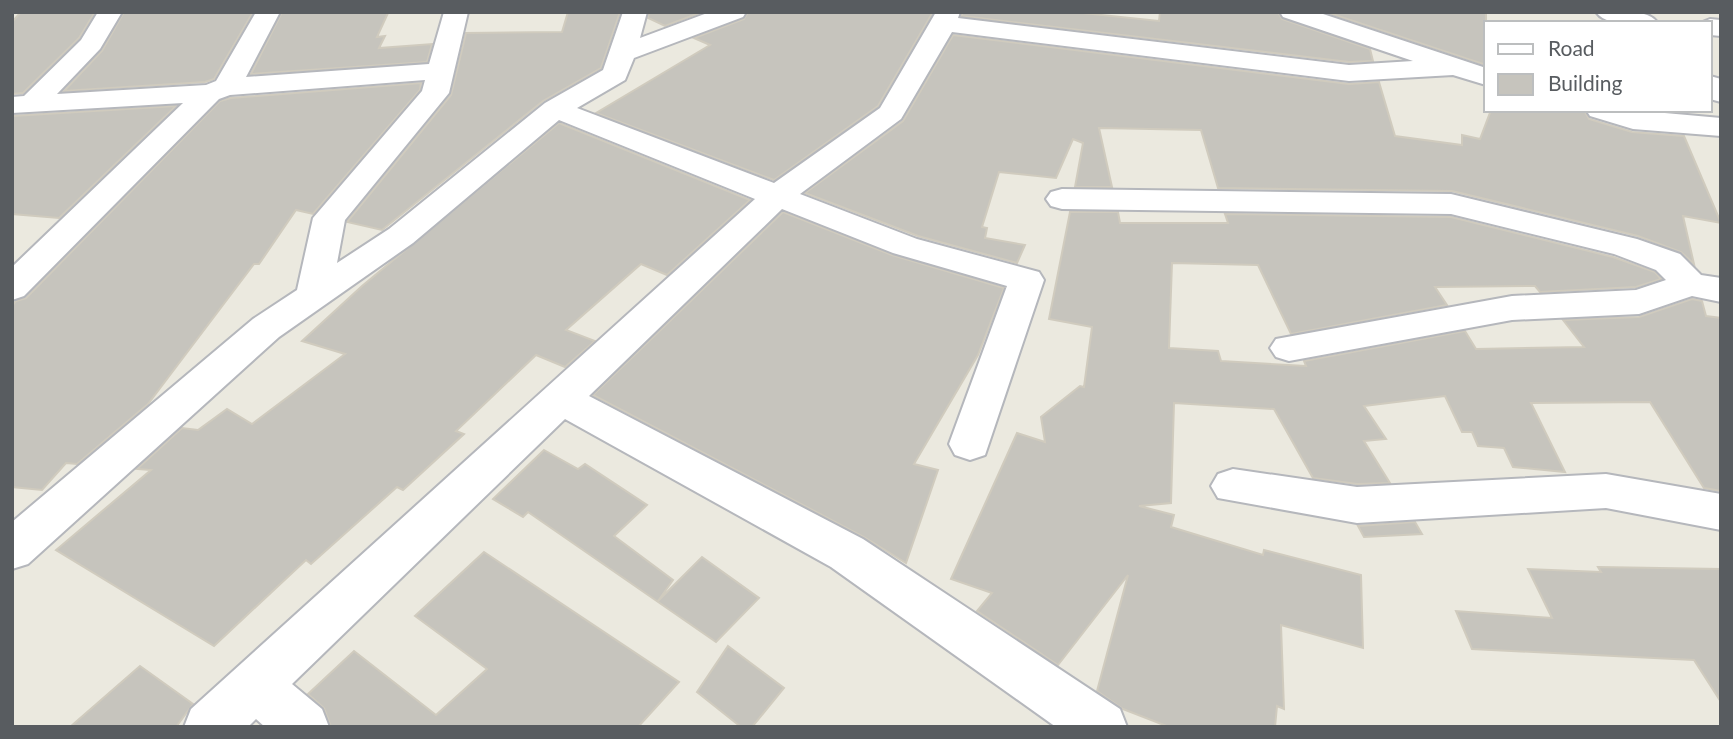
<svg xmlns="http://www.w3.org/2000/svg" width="1733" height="739" font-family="Lato,sans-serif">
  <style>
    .building { fill: #c6c4bd; stroke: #d0cbbe; stroke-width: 2 }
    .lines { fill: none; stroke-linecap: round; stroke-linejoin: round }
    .minor-casing { stroke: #b5b7bc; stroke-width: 4 }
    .minor { fill: #fff; fill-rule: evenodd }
  </style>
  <rect width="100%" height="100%" fill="#ebe9df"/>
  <g class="building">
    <path d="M21,12h74l-16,26 -56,55 -11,1v-72z"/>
    <path d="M124,12h129l-39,67 -9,3 -141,9 38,-40z"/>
    <path d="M282,12l106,1 -11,24 8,-1 -6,12 53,-4 -5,18 -176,12z"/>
    <path d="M568,12h52l-19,56 -58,33 -161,129 -35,-8 104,-127 15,-62 96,-1z"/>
    <path d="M649,12h53l-37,14 -17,-8z"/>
    <path d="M748,12h185l-55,94 -104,74 -178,-67 114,-68 -16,-7 50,-19z"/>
    <path d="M962,12h111l86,9 1,-9h118l4,7 88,30 3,12 -24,1 -387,-46z"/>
    <path d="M1326,12h160v53z"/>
    <path d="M953,35l396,49 30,-2 16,54 67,9v-10l18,4 11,-29h93l5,9 43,13 52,4 37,87 -38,-7 11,48 -13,-12 -43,-16 -186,-45 -234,-3 -17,-58 -102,-2 13,59h-37l8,-44 -10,-4 -17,39 -57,-6 -17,55 5,1 -2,10 40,7 -8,18 -99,-27 -113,-43 98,-72z"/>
    <path d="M421,83l-1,7 -107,124 -17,-4 -37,54h-5l-106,140 -71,60 -11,-1 -24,27 -30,-3v-181l4,-5 10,-3 194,-197 11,-3z"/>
    <path d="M176,106l-117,112 -47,-4v-98z"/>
    <path d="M559,123l191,77 -83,75 -26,-11 -75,66 29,11 -30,26 -29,-12 -80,76 8,3 -61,56 -6,-3 -86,77 -5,-4 -92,86 -158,-96 95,-80 -14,-1 45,-41 16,2 29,-21 25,15 93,-70 -43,-13 60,-55z"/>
    <path d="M783,212l109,43 112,33 -26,67 -64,109 24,6 -32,93 -42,-26 -271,-142z"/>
    <path d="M1070,212h48l2,11h108l-3,-9 226,3 162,40 42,15 6,7 -25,8 -96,5 -5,-6 -100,1 12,18 -156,29 -33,-69 -86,-2 -3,85 49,3 3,10 85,5 -2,-5 161,-30 11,18 108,-2 -21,-27 76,-3 53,-18 10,2 4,15 15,2v173l-17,-3 -54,-86 -119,1 34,69 -52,-5 -9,-19 -26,-2 -6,-14h-10l-17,-36 -81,10 22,33 -22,2 26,42 -33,1 -44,-6 -39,-69 -100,-6 -3,100 -32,3 35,9 -3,12 92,28 1,-5 97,25 2,73 -82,-23 3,84 -7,-3 -2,21h-106l-46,-18 -26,-18 31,-116 -70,90 -81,-54 15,-18 -41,-14 66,-146 28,9 -4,-25 39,-31 4,1 8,-60 -43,-8z"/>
    <path d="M544,450l34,19 7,-5 62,41 -33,31 59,44 -15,21 44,-44 57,41 -43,44 -188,-130 -5,5 -30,-18z"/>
    <path d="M1415,522l7,12 -58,3 -6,-11z"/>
    <path d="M484,552l195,130 -41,45h-307l-7,-19 -16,-14 46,-43 82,64 51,-46 -72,-53z"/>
    <path d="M1598,567l123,2v133l-27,-42 -222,-11 -16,-38 96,7 -24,-49 73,3z"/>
    <path d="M728,646l56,42 -32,39h-11l-44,-35z"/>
    <path d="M140,666l53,38 -17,23h-106z"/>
  </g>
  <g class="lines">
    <defs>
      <g id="minor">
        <path d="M98,12h24l-22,37 -43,45 149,-9 10,-4 40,-69h24l-34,65 183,-13 15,-52h24l-19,81 -104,127 -8,43 52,-34 156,-126 58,-33 20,-58h24l-7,26 70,-26h36l-3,5 -109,41 -9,22 -48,28 197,75 106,-75 56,-96h24l-2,6 391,47 64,-4 -130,-44 -3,-5h37l169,56v17l-33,-10 -104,6 -397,-49 -51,87 -101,75 117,45 122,33 5,8 -59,175 -15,5 -15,-5 -6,-11 58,-158 -114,-33 -111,-44 -193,187 274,143 257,170 7,18h-71l-225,-160 -266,-148 -273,265 30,25 7,18h-64l-9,-8 -8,8h-64l7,-18 564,-510 -196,-79 -146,123 -134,94 -251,227 -16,5v-47l241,-203 44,-29 16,-72 109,-127 3,-11 -195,15 -11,4 -195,197 -12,4v-33l171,-164 -171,10v-16l12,-1 57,-56z"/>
        <path d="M1596,12c17,0 51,-5 62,11 -17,0 -51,5 -62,-11z"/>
        <path d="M1710,19l11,1v16l-11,-1v-12h-10z"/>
        <path d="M1710,76l11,3v23l-11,-3z"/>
        <path d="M1586,110h45l90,8v18l-88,-7 -43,-13z"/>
        <path d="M1062,189l389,5 186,45 43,15 21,21 20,3v24l-29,-6 -53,18 -127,6 -223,41 -13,-4 -6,-9 6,-9 236,-43 124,-6 30,-10 -10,-10 -42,-16 -163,-40 -389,-5 -11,-3 -5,-7 5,-7z"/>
        <path d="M1233,469l124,18 249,-13 115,20v36l-115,-22 -249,15 -139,-25 -7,-12 7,-12z"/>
      </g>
    </defs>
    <use href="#minor" class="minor-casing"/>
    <use href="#minor" class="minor"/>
  </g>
  <rect width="1733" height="739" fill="none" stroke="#585c60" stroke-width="28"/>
  <rect x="1484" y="21" width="228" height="91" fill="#ffffff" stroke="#bcbebf" stroke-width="2"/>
  <rect x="1498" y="44" width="35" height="10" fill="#ffffff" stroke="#bcbebf" stroke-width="2"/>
  <text x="1548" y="56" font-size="21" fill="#585c60">Road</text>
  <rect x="1498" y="74" width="35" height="21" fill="#c6c4bd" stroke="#bcbebf" stroke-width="2"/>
  <text x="1548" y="91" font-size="21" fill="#585c60">Building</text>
</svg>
